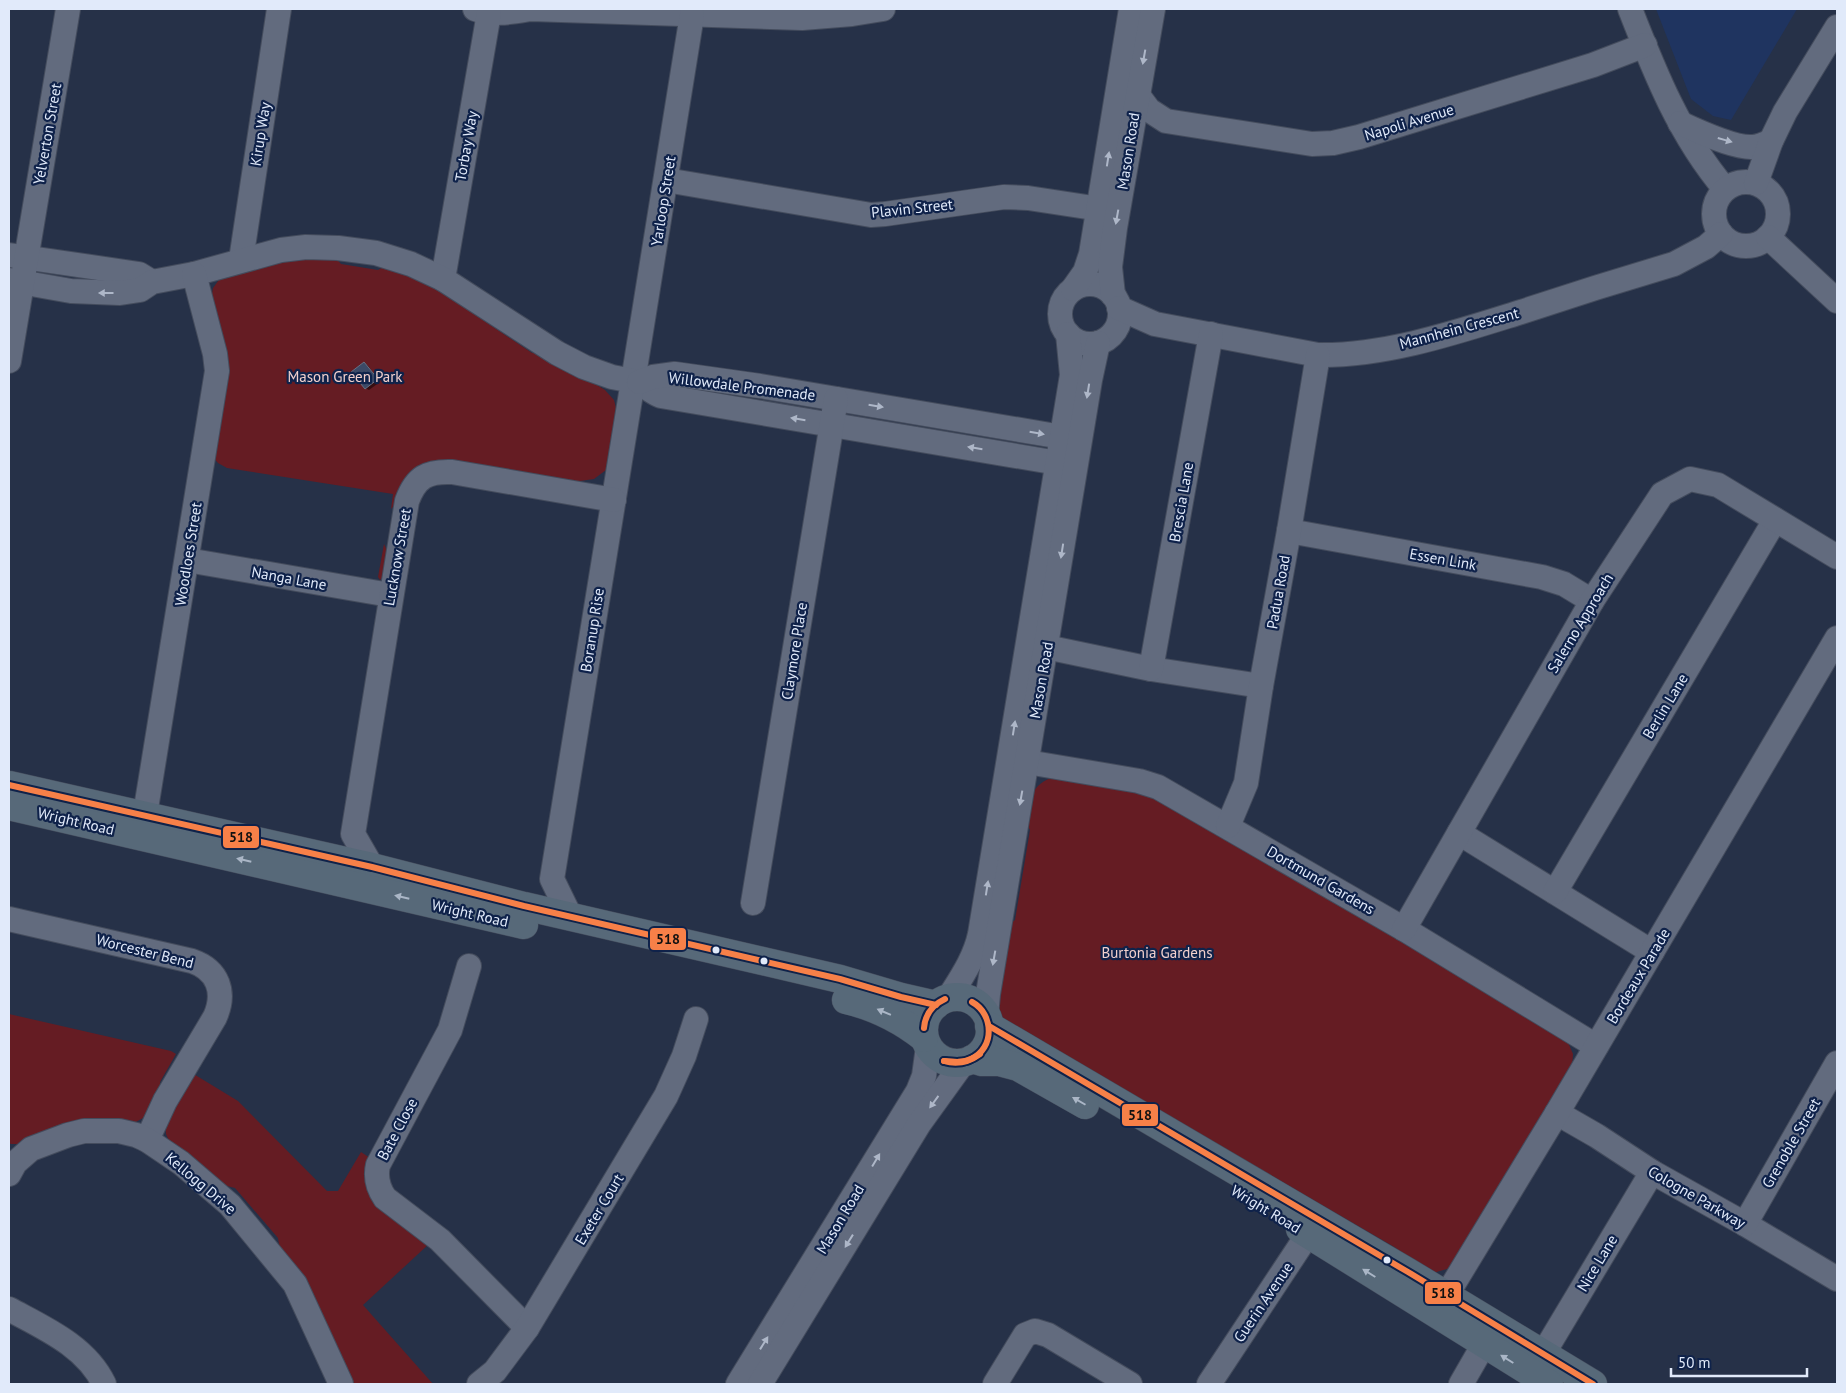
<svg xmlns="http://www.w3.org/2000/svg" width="1846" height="1393" font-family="'PT Sans',sans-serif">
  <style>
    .built { fill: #1f3460 }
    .green { fill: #651c23 }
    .shadow { fill: #0007 }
    .building { fill: #3c4a67; stroke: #667083 }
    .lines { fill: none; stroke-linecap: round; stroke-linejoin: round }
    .minor-casing { stroke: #444c5d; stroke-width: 26 }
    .major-casing { stroke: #444c5d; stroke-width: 29 }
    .minor { stroke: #626b7e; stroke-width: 24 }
    .major { stroke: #576979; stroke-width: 28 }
    .bus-1-casing { stroke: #0f224a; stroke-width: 10 }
    .bus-1 { stroke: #f78048; stroke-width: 6 }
    .oneway { fill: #aeb7c8 }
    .oneway2 { fill: #aab6c6 }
    .bus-dot { fill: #e1eafa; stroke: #0f224a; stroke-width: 2 }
    .labels { text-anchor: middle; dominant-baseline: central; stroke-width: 4.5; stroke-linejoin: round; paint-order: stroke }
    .street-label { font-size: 15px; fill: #e1eafa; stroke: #0f224a }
    .park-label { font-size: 15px; fill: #f2d0cd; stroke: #0f224a }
    .line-badge { stroke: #0f224a; stroke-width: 2 }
    .pale-badge-label { font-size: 14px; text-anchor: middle; font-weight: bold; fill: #111 }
  </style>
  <rect width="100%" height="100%" fill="#263148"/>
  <path class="built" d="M1656,9h141l-66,111 -18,-4 -22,-17z"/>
  <g class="green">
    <path d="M334,256l7,8 37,6 9,-5 84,40 3,9 58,39 10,-2 63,39 9,10 3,12 -7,52 -4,6 -12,9 -21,3 -75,-13 -66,-8c-30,8 -21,30 -41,48l2,-15 -166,-26 -9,-5 -6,-7v-162l1,-6 8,-11 39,-15z"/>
    <path d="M384,544l5,11 -5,21 -4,4 -2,-3z"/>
    <path d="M1051,778l108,18 408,244 6,14 -1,13 -119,198 -6,4 -14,4 -34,-19 -3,-6 -392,-228 -8,-14 11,-80 8,-6 15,-90 -5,-9c5,-20 5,-35 26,-43z"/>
    <path d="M9,1014l162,37 5,3 -16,28 1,10 -12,20 -6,6 -9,5 -111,21h-12l-2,-1z"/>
    <path d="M192,1073l46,28 89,90h11l23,-39 9,6 60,85 -67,62 70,79h-81l-72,-134 -2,-12 -43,-50 -12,-3 -53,-42 -4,-9 -1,-11z"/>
  </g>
  <path class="shadow" d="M364,363l4,3 12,16 -11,8 -4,-2z"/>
  <path class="building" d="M364,362l14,17 -13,10 -14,-17z"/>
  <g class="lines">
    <defs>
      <g id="minor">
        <path d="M475,9c18,7 37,3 56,0l271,9 50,-4 31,-5"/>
        <path d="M1630,9c25,64 50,127 95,180"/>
        <path d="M692,15l-59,366c10,2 17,11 28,15l397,67"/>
        <path d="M1137,94l12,16 17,11 146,23 21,-1 26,-6 234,-72 52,-20"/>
        <path d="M1680,123c15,7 55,25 72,24 7,0 13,-3 19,-6"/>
        <path d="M666,180l205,35 14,-1 119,-17 24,1 72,11"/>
        <circle cx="1746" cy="214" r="32"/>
        <path d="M1756,183l15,-42 14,-29 52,-85"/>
        <path d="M1768,237l69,64"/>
        <path d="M9,255l130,19 13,8"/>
        <path d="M241,260l38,-251"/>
        <path d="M443,279l46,-266"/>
        <path d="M9,280l62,11 49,2 20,-3 12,-8 42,-8 87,-24 25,-3 32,1 38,5 35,11 32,15 114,74 27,14 28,10 21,4 -81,498 18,37"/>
        <circle cx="1090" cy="314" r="30"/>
        <path d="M1073,289l12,-17 6,-18 40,-245"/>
        <path d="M1113,295l-3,-28 5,-39 38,-219"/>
        <path d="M1119,308l36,16 163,31c68,1 139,-23 203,-43 51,-17 102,-33 153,-48l32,-17 15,-13"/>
        <path d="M9,361l59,-352"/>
        <path d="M639,382l14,-5 22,-3 85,12 302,51"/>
        <path d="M1289,531l253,46 22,7 28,17"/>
        <path d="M187,560l203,35"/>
        <path d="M1046,647l105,22 110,17"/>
        <path d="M1151,669l60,-335"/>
        <path d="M1027,762l112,19 19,6 246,142 192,117"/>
        <path d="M1228,826l18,-43 15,-97 28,-155 29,-176"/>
        <path d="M142,833l75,-462 -2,-17 -21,-80"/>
        <path d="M1459,833l193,119"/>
        <path d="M372,867l-19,-33 54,-333c9,-24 20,-30 45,-29l162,28"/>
        <path d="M1555,892l220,-372"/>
        <path d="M753,903l83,-504"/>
        <path d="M9,919l183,42c26,9 34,31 23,56l-50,84 -18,39"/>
        <path d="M1404,929l188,-328 70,-107 28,-15 28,6 119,72"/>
        <path d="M469,966l-19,64 -72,135c-3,13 0,23 7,33l55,42 87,88"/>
        <path d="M948,999c13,-21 27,-41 32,-65l92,-559 -4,-41"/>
        <path d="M986,1016l2,-22 102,-614 8,-37"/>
        <path d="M1557,1113l40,23 55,36 93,52 92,55"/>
        <path d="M9,1174l6,-11 16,-14 37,-14 16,-4h35l17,4 11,5 34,23 49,42 65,79 46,100"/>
        <path d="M1745,1224l92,-161"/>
        <path d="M9,1309c35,19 77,37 95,75"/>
        <path d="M1437,1311l120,-198 280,-475"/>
        <path d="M1543,1354l109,-182"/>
        <path d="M479,1384l16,-13 32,-43 139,-232 18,-40 12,-37"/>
        <path d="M738,1384l180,-293 6,-15 4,-29"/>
        <path d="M760,1384l159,-260 44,-61"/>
        <path d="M995,1384l30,-49 10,-4 13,4 82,49"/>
        <path d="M1209,1384l109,-165"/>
        <path d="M1461,1384l23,-40"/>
      </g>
      <g id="major">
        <path d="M9,785l363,82 152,39 316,73 61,18 35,8"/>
        <path d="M9,806l515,119"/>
        <circle cx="957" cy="1030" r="33"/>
        <path d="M846,1000c30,7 54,19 78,38"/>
        <path d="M989,1026l419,246 185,112"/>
        <path d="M972,1059l10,3h17l19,5 67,38"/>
        <path d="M1300,1229l249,155"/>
      </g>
    </defs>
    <use href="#minor" class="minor-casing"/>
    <use href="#major" class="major-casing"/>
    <use href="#minor" class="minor"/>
    <use href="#major" class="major"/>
    <defs>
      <g id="bus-1">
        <path d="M9,785l363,82 152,39 316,73 61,18 35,8"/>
        <path d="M989,1026l419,246 185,112"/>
        <path d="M924,1028c1,-13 8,-23 21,-29"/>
        <path d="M944,1061c10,1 19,2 27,-2 24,-11 23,-45 1,-57"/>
        <path d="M944,1061c13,4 25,1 36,-7"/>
      </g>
    </defs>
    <use href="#bus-1" class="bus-1-casing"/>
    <use href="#bus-1" class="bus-1"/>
  </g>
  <defs><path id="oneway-solid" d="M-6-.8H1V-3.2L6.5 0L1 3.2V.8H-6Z" transform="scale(1.25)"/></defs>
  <g class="oneway">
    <use href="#oneway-solid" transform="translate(1144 57) rotate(100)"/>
    <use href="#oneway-solid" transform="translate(1725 140) rotate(16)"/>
    <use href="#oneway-solid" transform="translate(1108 159) rotate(-81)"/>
    <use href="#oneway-solid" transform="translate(1117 217) rotate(100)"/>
    <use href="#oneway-solid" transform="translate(106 293) rotate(-180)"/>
    <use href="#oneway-solid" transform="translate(1088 391) rotate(99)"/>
    <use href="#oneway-solid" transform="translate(876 406) rotate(9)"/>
    <use href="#oneway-solid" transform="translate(798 419) rotate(-171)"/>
    <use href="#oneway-solid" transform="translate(1037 433) rotate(10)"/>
    <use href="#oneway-solid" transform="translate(975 448) rotate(-171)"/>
    <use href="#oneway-solid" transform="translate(1062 551) rotate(99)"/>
    <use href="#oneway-solid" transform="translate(1014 728) rotate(-81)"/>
    <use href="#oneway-solid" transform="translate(1021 798) rotate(100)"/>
    <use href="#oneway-solid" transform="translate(987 888) rotate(-81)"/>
    <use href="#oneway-solid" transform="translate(994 958) rotate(100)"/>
    <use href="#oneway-solid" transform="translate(934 1102) rotate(126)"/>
    <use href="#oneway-solid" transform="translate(876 1160) rotate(-59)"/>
    <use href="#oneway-solid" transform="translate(849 1241) rotate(122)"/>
    <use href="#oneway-solid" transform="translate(764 1343) rotate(-58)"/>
  </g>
  <g class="oneway2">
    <use href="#oneway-solid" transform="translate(244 860) rotate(-167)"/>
    <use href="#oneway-solid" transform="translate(402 897) rotate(-167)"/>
    <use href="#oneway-solid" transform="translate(884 1012) rotate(-157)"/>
    <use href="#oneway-solid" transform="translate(1079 1101) rotate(-150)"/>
    <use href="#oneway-solid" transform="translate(1369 1273) rotate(-148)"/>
    <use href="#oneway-solid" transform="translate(1507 1359) rotate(-148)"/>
  </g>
  <g class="bus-dot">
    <circle cx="716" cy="950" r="4.5"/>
    <circle cx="764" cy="961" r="4.5"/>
    <circle cx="1387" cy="1260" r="4.5"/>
  </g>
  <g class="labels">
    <g class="street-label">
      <text transform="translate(1409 122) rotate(-17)">Napoli Avenue</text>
      <text transform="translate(47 134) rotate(-80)">Yelverton Street</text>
      <text transform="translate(260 134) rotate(-81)">Kirup Way</text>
      <text transform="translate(466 146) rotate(-80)">Torbay Way</text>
      <text transform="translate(1128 151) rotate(-81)">Mason Road</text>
      <text transform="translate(663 201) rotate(-81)">Yarloop Street</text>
      <text transform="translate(912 208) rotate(-6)">Plavin Street</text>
      <text transform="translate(1459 328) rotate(-15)">Mannhein Crescent</text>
      <text transform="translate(742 386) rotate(7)">Willowdale Promenade</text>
      <text transform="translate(1181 502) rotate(-80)">Brescia Lane</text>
      <text transform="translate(188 554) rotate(-81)">Woodloes Street</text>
      <text transform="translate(397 557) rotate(-80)">Lucknow Street</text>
      <text transform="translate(1443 559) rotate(10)">Essen Link</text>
      <text transform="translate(289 578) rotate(10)">Nanga Lane</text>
      <text transform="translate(1278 592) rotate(-80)">Padua Road</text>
      <text transform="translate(1580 623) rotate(-59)">Salerno Approach</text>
      <text transform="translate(592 630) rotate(-81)">Boranup Rise</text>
      <text transform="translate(794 651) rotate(-81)">Claymore Place</text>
      <text transform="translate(1041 680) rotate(-80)">Mason Road</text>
      <text transform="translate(1665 706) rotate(-59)">Berlin Lane</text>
      <text transform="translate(76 821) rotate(13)">Wright Road</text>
      <text transform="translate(1321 880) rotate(30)">Dortmund Gardens</text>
      <text transform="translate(470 913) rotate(13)">Wright Road</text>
      <text transform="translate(145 951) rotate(14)">Worcester Bend</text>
      <text transform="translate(1638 976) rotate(-59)">Bordeaux Parade</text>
      <text transform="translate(397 1129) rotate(-62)">Bate Close</text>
      <text transform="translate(1791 1143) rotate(-60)">Grenoble Street</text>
      <text transform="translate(201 1183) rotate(40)">Kellogg Drive</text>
      <text transform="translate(1697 1197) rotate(30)">Cologne Parkway</text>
      <text transform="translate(599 1209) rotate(-59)">Exeter Court</text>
      <text transform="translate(1266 1209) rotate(31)">Wright Road</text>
      <text transform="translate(840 1219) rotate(-59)">Mason Road</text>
      <text transform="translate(1597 1263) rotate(-59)">Nice Lane</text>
      <text transform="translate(1263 1302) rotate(-56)">Guerin Avenue</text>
    </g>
    <g class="park-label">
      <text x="345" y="376">Mason Green Park</text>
      <text x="1157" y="952">Burtonia Gardens</text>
    </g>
  </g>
  <g class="line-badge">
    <rect x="222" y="825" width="38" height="24" rx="5" fill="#f78048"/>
    <rect x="649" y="927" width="38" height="24" rx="5" fill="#f78048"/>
    <rect x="1121" y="1103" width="38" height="24" rx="5" fill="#f78048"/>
    <rect x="1424" y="1281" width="38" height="24" rx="5" fill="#f78048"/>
  </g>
  <g class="pale-badge-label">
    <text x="241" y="842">518</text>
    <text x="668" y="944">518</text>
    <text x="1140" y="1120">518</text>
    <text x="1443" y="1298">518</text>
  </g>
  <rect width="1846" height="1393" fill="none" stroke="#e1eafa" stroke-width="20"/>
  <path d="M1671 1368v8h136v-8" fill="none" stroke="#e1eafa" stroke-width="2.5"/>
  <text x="1678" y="1368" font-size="15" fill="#e1eafa" stroke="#0f224a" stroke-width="4" paint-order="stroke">50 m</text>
</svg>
